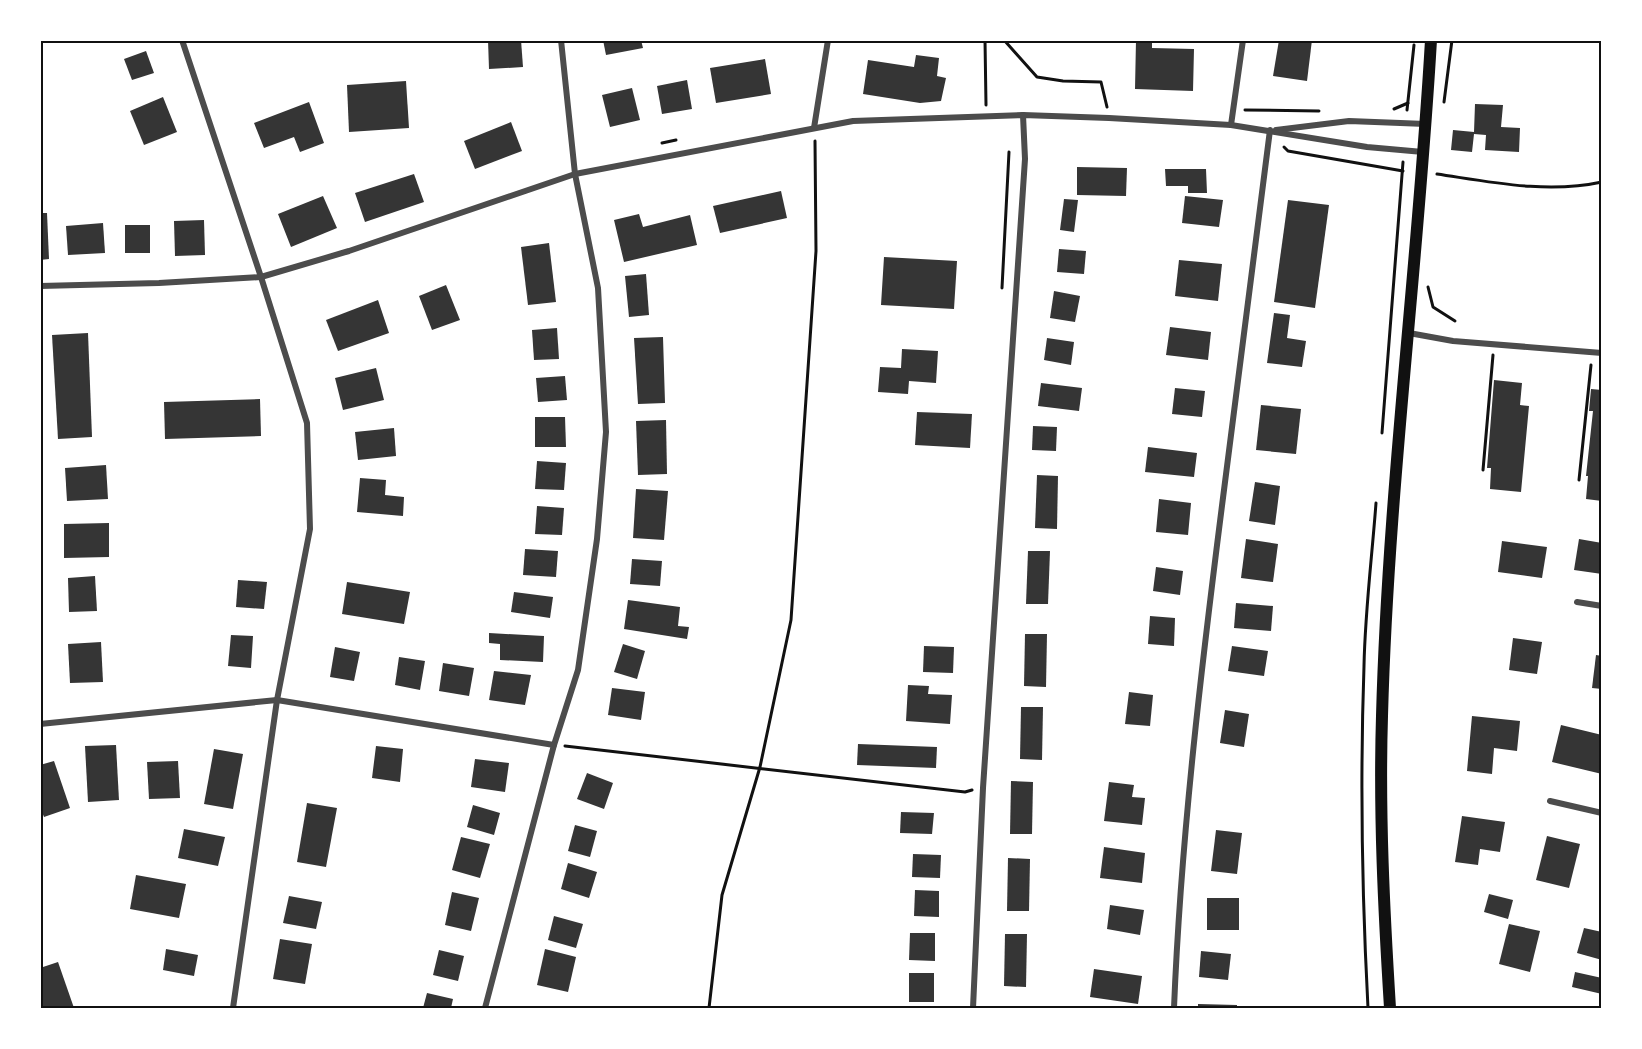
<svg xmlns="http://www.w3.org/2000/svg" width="1642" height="1049" font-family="Rubik,sans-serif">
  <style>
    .building { fill: #353535 }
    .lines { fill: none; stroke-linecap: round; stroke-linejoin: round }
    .path { stroke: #111; stroke-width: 3 }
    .minor { stroke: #4c4c4c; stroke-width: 6 }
    .secondary { stroke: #111; stroke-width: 12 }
    .neatline { fill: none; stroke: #111; stroke-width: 2 }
  </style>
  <rect width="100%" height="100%" fill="#fff"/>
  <g class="building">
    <path d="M488,40h33l2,27 -34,2z"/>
    <path d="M603,40h38l2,8 -37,7z"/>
    <path d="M1136,40h16v8l42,1 -1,42 -58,-2z"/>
    <path d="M1279,40h33l-5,41 -34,-5z"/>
    <path d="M146,51l8,22 -22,7 -8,-21z"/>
    <path d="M916,55l23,3 -2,18 9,2 -5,23 -21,2 -57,-9 5,-34 46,7z"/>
    <path d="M765,59l6,35 -55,9 -6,-35z"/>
    <path d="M687,80l5,29 -30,5 -5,-28z"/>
    <path d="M406,81l3,47 -60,4 -2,-47z"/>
    <path d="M632,88l8,32 -30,7 -8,-32z"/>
    <path d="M163,97l14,35 -33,13 -14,-34z"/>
    <path d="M309,102l15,41 -24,9 -6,-15 -30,11 -10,-25z"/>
    <path d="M1475,104l28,1 -2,22 19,1 -1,24 -34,-2 1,-15 -12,-1 -2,18 -21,-2 2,-20 21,2z"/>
    <path d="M511,122l11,29 -47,18 -11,-28z"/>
    <path d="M1077,167l50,1 -1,28 -49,-1z"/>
    <path d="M1165,169h41l1,24h-19v-7h-22z"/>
    <path d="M414,174l10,28 -59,20 -10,-29z"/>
    <path d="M781,191l6,27 -67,15 -7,-27z"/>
    <path d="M323,196l14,32 -46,19 -13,-33z"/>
    <path d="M1185,196l38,4 -4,27 -37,-4z"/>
    <path d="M1064,199l14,1 -4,32 -14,-2z"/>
    <path d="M1288,200l41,5 -14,103 -41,-6z"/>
    <path d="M40,213h7l2,46 -9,1z"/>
    <path d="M639,214l4,13 47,-12 7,30 -73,17 -10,-42z"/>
    <path d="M204,220l1,35 -30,1 -1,-35z"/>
    <path d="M103,223l2,30 -37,2 -2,-29z"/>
    <rect x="125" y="225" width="25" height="28"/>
    <path d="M549,243l7,59 -28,3 -7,-58z"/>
    <path d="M1059,249l27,2 -2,23 -27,-2z"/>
    <path d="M884,257l73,4 -3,48 -73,-4z"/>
    <path d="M1179,260l43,4 -4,37 -43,-5z"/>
    <path d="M646,274l3,41 -20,2 -4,-41z"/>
    <path d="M446,285l14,35 -28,10 -13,-34z"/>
    <path d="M1054,291l26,5 -5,26 -25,-4z"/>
    <path d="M378,300l11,33 -51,18 -12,-31z"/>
    <path d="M1274,313l16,2 -3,23 19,3 -4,26 -35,-4z"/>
    <path d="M1170,327l41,5 -3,28 -42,-5z"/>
    <path d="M557,328l2,31 -25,1 -2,-30z"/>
    <path d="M88,333l4,104 -34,2 -6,-104z"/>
    <path d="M663,337l2,66 -27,1 -4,-66z"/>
    <path d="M1047,338l27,4 -3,23 -27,-5z"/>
    <path d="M902,349l36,2 -2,32 -27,-2 -1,13 -30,-2 2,-25 21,1z"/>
    <path d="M376,368l8,32 -41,10 -8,-32z"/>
    <path d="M565,376l2,24 -29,2 -2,-24z"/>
    <path d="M1494,380l28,3 -2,22 9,1 -8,86 -31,-3 1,-21h-4z"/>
    <path d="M1041,383l41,5 -3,23 -41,-5z"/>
    <path d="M1175,388l30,3 -3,26 -30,-3z"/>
    <path d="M1591,389l11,1v111l-16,-2 2,-23h-2l7,-65h-4z"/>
    <path d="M260,399l1,37 -96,3 -1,-37z"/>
    <path d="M1261,405l40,4 -5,45 -40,-4z"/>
    <path d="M917,412l55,2 -2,34 -55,-3z"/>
    <path d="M535,417h30l1,30h-31z"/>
    <path d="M666,420l1,54 -29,1 -2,-54z"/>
    <path d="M1033,426l24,1 -1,24 -24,-1z"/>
    <path d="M394,428l2,28 -38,4 -3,-28z"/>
    <path d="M1148,447l49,6 -3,24 -49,-5z"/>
    <path d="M537,461l29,2 -2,27 -29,-1z"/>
    <path d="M106,465l2,34 -41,2 -2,-33z"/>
    <path d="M1037,475l21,1 -1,53 -22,-1z"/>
    <path d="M360,478l26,2 -1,15 19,2 -1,19 -46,-4z"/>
    <path d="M1255,482l25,4 -5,39 -26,-4z"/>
    <path d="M636,489l32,2 -4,49 -31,-2z"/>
    <path d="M1159,499l32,4 -3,32 -32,-3z"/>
    <path d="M537,506l27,2 -2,27 -27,-1z"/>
    <path d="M109,523v34l-45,1v-34z"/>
    <path d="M1246,539l32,5 -5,38 -32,-4z"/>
    <path d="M1579,539l23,4v31l-28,-4z"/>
    <path d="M1502,541l45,6 -5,31 -44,-6z"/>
    <path d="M525,549l33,2 -2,26 -33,-2z"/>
    <path d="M1028,551h22l-2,53h-22z"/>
    <path d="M632,559l30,2 -2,25 -30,-2z"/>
    <path d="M1156,567l27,4 -3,24 -27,-4z"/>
    <path d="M95,576l2,35 -28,1 -1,-34z"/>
    <path d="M238,580l29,2 -3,27 -28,-2z"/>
    <path d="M347,582l63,10 -6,32 -62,-10z"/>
    <path d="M514,592l39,5 -3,21 -39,-6z"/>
    <path d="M628,600l52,7 -2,19 11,1 -2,12 -63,-10z"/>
    <path d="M1236,603l37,3 -2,25 -37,-3z"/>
    <path d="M1150,616l25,2 -1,28 -26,-2z"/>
    <path d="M489,633l55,3 -1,26 -43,-2v-16l-11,-1z"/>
    <path d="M1025,634h22l-1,53 -22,-1z"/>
    <path d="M231,635l22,1 -2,32 -23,-2z"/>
    <path d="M1513,638l29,4 -5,32 -28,-4z"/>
    <path d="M101,642l2,40 -33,1 -2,-39z"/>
    <path d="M623,644l22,7 -8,28 -23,-7z"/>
    <path d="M924,646l30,1 -1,26 -30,-1z"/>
    <path d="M1232,646l36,5 -4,25 -36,-5z"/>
    <path d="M335,647l25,5 -6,29 -24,-4z"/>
    <path d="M1596,655l6,1v33l-10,-1z"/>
    <path d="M399,657l26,4 -5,29 -25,-5z"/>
    <path d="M443,663l31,5 -5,28 -30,-5z"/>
    <path d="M494,671l37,4 -6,30 -36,-5z"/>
    <path d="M908,685l21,1 -1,8 24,1 -2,29 -44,-3z"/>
    <path d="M612,688l33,4 -4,28 -33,-5z"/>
    <path d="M1129,692l24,3 -3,31 -25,-2z"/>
    <path d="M1021,707h22l-1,53 -22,-1z"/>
    <path d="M1225,710l24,4 -5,33 -24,-4z"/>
    <path d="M1472,716l48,5 -3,30 -23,-3 -2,26 -25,-3z"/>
    <path d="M1561,725l41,10v39l-50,-12z"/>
    <path d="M858,744l79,3 -1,21 -79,-3z"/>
    <path d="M116,745l3,55 -31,2 -3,-56z"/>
    <path d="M376,746l27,3 -3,33 -28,-4z"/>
    <path d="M214,749l29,5 -10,55 -29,-5z"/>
    <path d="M475,759l34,4 -4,29 -34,-5z"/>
    <path d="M54,761l16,47 -26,9 -4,-10v-42z"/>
    <path d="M178,761l2,37 -31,1 -2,-37z"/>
    <path d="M587,773l26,10 -9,26 -27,-10z"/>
    <path d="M1011,781l22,1 -1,52h-22z"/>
    <path d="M1109,782l25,3 -2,12 13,1 -3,27 -38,-4z"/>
    <path d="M307,803l30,5 -11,59 -29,-5z"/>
    <path d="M473,805l27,8 -6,22 -27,-8z"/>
    <path d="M901,812l33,1 -2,21 -32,-1z"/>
    <path d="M1462,816l43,6 -5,30 -20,-3 -2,16 -23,-3z"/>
    <path d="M575,825l22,6 -7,26 -22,-6z"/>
    <path d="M184,829l41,8 -7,29 -40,-8z"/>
    <path d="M1216,830l26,3 -5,41 -26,-3z"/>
    <path d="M1547,836l33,8 -11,44 -33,-8z"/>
    <path d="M461,837l29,7 -10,34 -28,-8z"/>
    <path d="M1104,847l41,6 -3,30 -42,-5z"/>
    <path d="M913,854l28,1 -1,23 -28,-1z"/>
    <path d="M1008,858l22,1 -1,52h-22z"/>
    <path d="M568,863l29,9 -8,26 -28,-9z"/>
    <path d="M136,875l50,9 -7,34 -49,-9z"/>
    <path d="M915,890l24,1v26l-25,-1z"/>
    <path d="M452,892l27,6 -8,33 -26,-6z"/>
    <path d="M1489,894l24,6 -5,19 -24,-7z"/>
    <path d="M289,896l33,6 -6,27 -33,-6z"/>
    <rect x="1207" y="898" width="32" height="32"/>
    <path d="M1110,905l34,5 -4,25 -33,-6z"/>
    <path d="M554,916l29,8 -7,24 -28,-8z"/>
    <path d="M1509,924l31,7 -10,41 -31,-8z"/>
    <path d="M1584,928l18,4v28l-25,-7z"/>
    <path d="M910,933h25v28l-26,-1z"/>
    <path d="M1005,934h22l-1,53 -22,-1z"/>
    <path d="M280,939l32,5 -7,40 -32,-5z"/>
    <path d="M166,949l32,6 -4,21 -31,-6z"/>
    <path d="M545,949l31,8 -8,35 -31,-7z"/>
    <path d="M439,950l25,6 -6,25 -25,-6z"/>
    <path d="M1201,951l30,3 -3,26 -29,-3z"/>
    <path d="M58,962l16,46h-34v-40z"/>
    <path d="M1094,969l48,7 -4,28 -48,-7z"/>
    <path d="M1575,972l27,6v16l-30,-7z"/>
    <rect x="909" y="973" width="25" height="29"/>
    <path d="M427,993l26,6 -2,9h-28z"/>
    <path d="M1198,1004l39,1v3h-39z"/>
  </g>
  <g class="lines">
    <g class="path">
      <path d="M985,40l1,65"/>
      <path d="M1004,40l33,37 26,4 38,1 6,25"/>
      <path d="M1444,102l8,-62"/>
      <path d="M1394,109l14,-6"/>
      <path d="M1245,110l74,1"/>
      <path d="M1407,110l7,-65"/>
      <path d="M662,143l14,-3"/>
      <path d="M1284,147l4,4 115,20"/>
      <path d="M1437,174c54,8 110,20 165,8"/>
      <path d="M1428,287l5,20 22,14"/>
      <path d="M1002,288l7,-136"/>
      <path d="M1382,433l21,-271"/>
      <path d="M1483,470l10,-115"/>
      <path d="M1579,480l12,-115"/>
      <path d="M565,746l400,46 7,-2"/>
      <path d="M709,1008l13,-113 38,-128 31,-147 25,-369 -1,-110"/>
      <path d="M1368,1008c-6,-113 -8,-228 -4,-342 1,-54 8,-109 12,-163"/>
    </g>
    <g class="minor">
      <path d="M182,40l79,237 46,146 3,106 -33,171 -44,308"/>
      <path d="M1231,125l12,-85"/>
      <path d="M814,128l14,-88"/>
      <path d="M1276,130l73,-9 77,3"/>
      <path d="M40,286l119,-3 102,-6 88,-26 226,-77 278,-53 170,-6 86,3 122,7 136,22 56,5"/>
      <path d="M1409,333l44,8 149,12"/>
      <path d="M1577,602l25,4"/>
      <path d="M40,724l237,-24 277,45"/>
      <path d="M1550,801l52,12"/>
      <path d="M485,1008l69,-263 24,-75 19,-131 9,-107 -8,-144 -23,-114 -14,-134"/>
      <path d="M973,1008l10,-220 42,-629 -2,-44"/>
      <path d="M1174,1008c7,-173 28,-346 50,-518 15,-120 30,-240 46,-360"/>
    </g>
    <path class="secondary" d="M1390,1008c-6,-97 -11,-194 -8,-292 6,-225 36,-450 49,-676"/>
  </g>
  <rect width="1642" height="1049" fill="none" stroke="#ffffff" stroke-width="84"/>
  <rect x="42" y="42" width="1558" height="965" class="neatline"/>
</svg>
